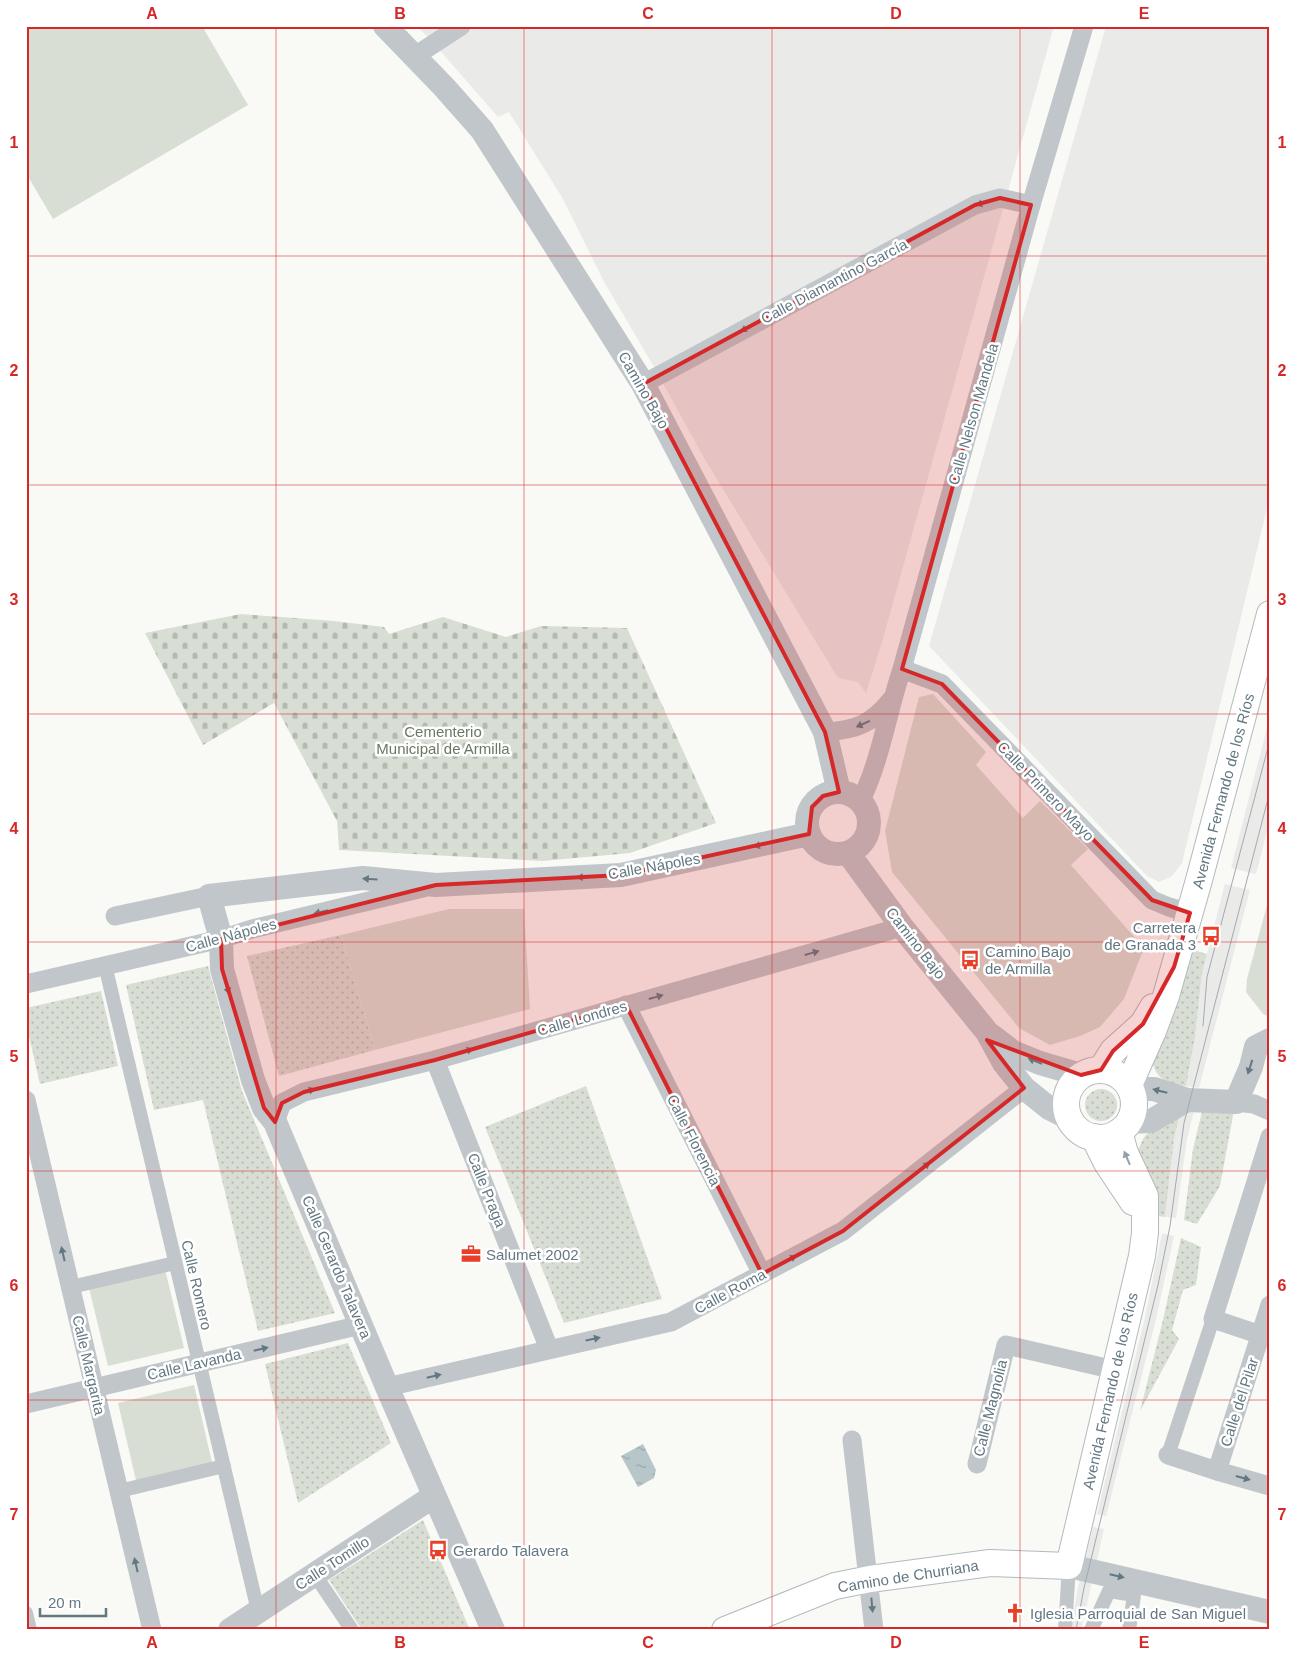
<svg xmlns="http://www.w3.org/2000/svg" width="1296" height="1656" font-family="Helvetica,sans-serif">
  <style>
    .built { fill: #eaeae9 }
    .grass { fill: url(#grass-dots) }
    .cemetery { fill: url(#cemetery-stones) }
    .park { fill: #d9ded5 }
    .water { fill: url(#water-ripples) }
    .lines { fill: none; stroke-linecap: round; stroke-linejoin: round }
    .secondary-casing { stroke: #b2babe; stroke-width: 28 }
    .pedestrian { stroke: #c0c6c9; stroke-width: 14 }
    .minor { stroke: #c0c6c9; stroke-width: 19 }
    .tertiary { stroke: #c0c6c9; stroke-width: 24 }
    .secondary { stroke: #fff; stroke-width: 26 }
    .tram { stroke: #a1aaaf; stroke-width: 1 }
    .oneway { fill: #637882 }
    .oneway2 { fill: #92a0a8 }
    .marked { fill: #d62828; fill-opacity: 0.2; stroke: #d62828; stroke-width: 4; stroke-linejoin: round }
    .grid { fill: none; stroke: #d62828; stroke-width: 1; stroke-opacity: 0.55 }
    .labels { text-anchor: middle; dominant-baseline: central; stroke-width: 5; stroke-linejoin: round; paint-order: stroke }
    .street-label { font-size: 15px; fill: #637882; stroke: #fff }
    .park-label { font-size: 15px; fill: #697a62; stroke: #fff }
    .poi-label { font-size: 15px; fill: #637882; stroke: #fff; text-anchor: start }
    .neatline { fill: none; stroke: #d62828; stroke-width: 2 }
    .grid-label { font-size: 16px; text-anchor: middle; font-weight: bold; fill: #d62828 }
  </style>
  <defs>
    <pattern id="grass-dots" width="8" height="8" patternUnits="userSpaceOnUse" patternTransform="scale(1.25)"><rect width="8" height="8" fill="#d9ded5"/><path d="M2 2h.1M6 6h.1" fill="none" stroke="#b4b9b2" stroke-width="1.8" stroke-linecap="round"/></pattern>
    <pattern id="cemetery-stones" width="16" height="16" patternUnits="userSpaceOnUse" patternTransform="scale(1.25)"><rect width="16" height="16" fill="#d9ded5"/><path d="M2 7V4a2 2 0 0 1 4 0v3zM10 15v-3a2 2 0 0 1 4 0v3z" fill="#b4b9b2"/></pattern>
    <pattern id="water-ripples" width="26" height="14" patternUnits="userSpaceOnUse" patternTransform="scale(1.25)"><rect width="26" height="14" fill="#b7c7c9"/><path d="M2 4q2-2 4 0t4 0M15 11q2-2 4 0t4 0" fill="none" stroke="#98a6a9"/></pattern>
  </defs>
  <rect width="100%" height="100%" fill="#f9f9f6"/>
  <g class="built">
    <path d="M417,26h637l-172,616 -16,51 -8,-11 -20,-4 -134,-220 -50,-91 -51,-87 -40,-81 -54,-87 -11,5 -69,-79z"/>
    <path d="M1106,26h164v470l-88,367 -10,13 -13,6 -12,-6 -218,-230z"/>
    <path d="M1270,716v103l-14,55 -25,-6z"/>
    <path d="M1225,884l25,6 -51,198 -13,-2 9,-49 7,-64z"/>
    <path d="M1194,1111l-7,28 -11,79 -11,-1 9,-78 6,-25z"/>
    <path d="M1162,1233l12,3 -18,83 -50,197 -9,-2 48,-197z"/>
    <path d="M1093,1527l11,2 -23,101h-10l7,-43z"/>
  </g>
  <g class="grass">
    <path d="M341,935l34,115 -96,26 -32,-120z"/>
    <path d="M1193,950l14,4 -5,19 -7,64 -9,49c-18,-3 -29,-5 -34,-25z"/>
    <path d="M208,966l34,125 93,222 -77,18 -55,-231 -49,10 -28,-125z"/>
    <path d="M101,991l17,75 -78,18 -14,-61v-15z"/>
    <path d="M586,1086l76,213 -98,24 -79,-196z"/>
    <circle cx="1101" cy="1105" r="16"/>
    <path d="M1234,1110l-14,76 -23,38 -13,-4 9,-71 9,-37z"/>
    <path d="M1180,1114l-6,25 -9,78 -7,-1 -19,-56v-12l5,-11 11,-11z"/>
    <path d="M1181,1238l20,9 -5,38 -13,5 -11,40 7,9 -39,72 23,-91z"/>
    <path d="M348,1343l43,100 -93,60 -33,-139z"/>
    <path d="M423,1520l47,110h-108l-33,-50z"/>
  </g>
  <path class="cemetery" d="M241,614l93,7 50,6 5,7 54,-17 63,20 35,-11 86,2 89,195 -86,30 -88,8 -203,-11 -2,-29 -63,-118 -71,42 -58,-112z"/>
  <g class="park">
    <path d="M26,26h176l46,79 -195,114 -27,-46z"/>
    <path d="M933,694l53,58 -10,13 47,53 17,-17 48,48 -17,16 73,83 -20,51 -24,28 -20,9 -30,9 -31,-17 -127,-156 -7,-41 34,-134z"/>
    <path d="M1270,894v123l-7,-3 -17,-22 1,-13z"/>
    <path d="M449,909h75l6,100 -155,41 -34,-115z"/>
    <path d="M163,1261l21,87 -76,18 -21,-86z"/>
    <path d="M194,1385l20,86 -76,18 -20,-86z"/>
  </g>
  <path class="water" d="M643,1444l13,26 -2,8 -16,9 -17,-31z"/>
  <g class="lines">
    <defs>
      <g id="secondary">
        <circle cx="1100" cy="1104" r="34"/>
        <path d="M1101,1070l12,-19 30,-27 10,-17"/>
        <path d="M1129,1085l24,-54 13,-35 33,-116 71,-266"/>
        <path d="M1094,1137l13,26 26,39"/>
        <path d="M725,1630l110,-44 35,-7 120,-16 79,3 73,-310 3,-23v-37l-20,-43 -6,-21"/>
      </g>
    </defs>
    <use href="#secondary" class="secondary-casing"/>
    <g class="pedestrian">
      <path d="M105,965l153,646"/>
      <path d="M71,1287l104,-24"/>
      <path d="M1168,1455l45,-136"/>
      <path d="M119,1491l105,-25"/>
      <path d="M315,1575l37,55"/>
      <path d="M26,1613l4,17"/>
      <path d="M1065,1630l4,-64"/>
      <path d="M1091,1630l18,-39 25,4 -5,35"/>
    </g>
    <g class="minor">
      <path d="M415,56l46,-30"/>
      <path d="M643,384l332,-179 25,-7 31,7"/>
      <path d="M902,669l40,15 210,216 17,7 21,6"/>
      <path d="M825,732c31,-2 47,-8 66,-32"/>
      <path d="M860,802c21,-42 27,-89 42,-133l129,-464 53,-179"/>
      <path d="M115,916l94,-20"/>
      <path d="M26,984l195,-45 31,-10 171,-41"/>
      <path d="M626,1005l136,269"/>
      <path d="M435,1060l114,289"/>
      <path d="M26,1100l126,530"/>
      <path d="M1236,1102l18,2 16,7"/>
      <path d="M275,1122l7,-19 22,-11 131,-32 467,-133"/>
      <path d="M1270,1137l-57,182 57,19"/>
      <path d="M387,1387l284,-65 172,-91 181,-143"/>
      <path d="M26,1404l335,-79"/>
      <path d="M852,1440l22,190"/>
      <path d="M1168,1455l49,16 53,15"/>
      <path d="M977,1464l29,-119 109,25"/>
      <path d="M1217,1471l53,-166"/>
    </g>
    <g class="tertiary">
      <path d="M385,26l59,61 38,43 161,254 182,348 14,60"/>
      <circle cx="838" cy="823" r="31"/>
      <path d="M848,853l54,74 85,105 17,31 20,25 25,20 20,10"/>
      <path d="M992,1036l21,16 27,11 41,12"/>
      <path d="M1131,1089h23l33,11 49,2 15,-35 5,-20 14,-7"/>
      <path d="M1129,1122l22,-1 36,-21"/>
      <path d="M1069,1566l201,46"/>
      <path d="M230,1630l204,-134"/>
      <path d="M493,1630l-106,-243 -112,-265 -11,-14 -11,-28 -31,-111 -1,-30 -12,-43 154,-18 73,7 185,-10 188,-41"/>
    </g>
    <use href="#secondary" class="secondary"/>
    <g class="tram">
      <path d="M1203,1026l4,-49 63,-237"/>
      <path d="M1076,1630l8,-42 74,-303 12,-59 14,-103 86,-332"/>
    </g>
  </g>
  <defs><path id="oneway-solid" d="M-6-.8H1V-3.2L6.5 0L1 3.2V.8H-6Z" transform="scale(1.25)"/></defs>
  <g class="oneway">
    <use href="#oneway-solid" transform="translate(983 203) rotate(164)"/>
    <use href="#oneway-solid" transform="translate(747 328) rotate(152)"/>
    <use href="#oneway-solid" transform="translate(863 724) rotate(156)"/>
    <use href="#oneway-solid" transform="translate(761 845) rotate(168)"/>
    <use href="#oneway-solid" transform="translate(584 877) rotate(177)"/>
    <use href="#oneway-solid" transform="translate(370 879) rotate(-176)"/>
    <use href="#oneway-solid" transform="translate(321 912) rotate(167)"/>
    <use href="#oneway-solid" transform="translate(812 953) rotate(-16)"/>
    <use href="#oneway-solid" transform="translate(227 987) rotate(74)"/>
    <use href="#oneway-solid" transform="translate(656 997) rotate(-16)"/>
    <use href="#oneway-solid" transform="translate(466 1051) rotate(-16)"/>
    <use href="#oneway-solid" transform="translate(1035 1061) rotate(-158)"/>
    <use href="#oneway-solid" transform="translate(1250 1067) rotate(108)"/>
    <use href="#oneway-solid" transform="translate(308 1091) rotate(-17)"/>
    <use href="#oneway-solid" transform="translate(1160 1091) rotate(-166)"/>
    <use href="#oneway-solid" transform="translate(924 1167) rotate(-38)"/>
    <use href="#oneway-solid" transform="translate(63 1254) rotate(-103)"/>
    <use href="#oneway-solid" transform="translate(790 1259) rotate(-28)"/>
    <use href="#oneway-solid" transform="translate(593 1339) rotate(-12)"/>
    <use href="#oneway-solid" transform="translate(261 1349) rotate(-13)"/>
    <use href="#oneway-solid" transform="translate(434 1376) rotate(-13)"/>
    <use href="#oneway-solid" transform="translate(1243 1478) rotate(15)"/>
    <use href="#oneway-solid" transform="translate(136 1565) rotate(-103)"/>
    <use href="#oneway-solid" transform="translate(1117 1576) rotate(13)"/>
    <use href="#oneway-solid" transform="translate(872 1605) rotate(85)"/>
  </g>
  <use class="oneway2" href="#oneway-solid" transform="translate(1127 1158) rotate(-113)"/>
  <path class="marked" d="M1000,198l31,7 -129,464 40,15 210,216 38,13 -16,54 -31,57 -30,27 -12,19 -20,5 -94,-35 37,48 -181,143 -81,43 -136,-269 -191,55 -131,32 -22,11 -7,19 -11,-14 -42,-139 -1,-30 215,-54 185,-10 188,-41 3,-27 11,-11 16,-4 -14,-60 -182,-348 332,-179z"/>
  <path class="grid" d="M276,26v1604M524,26v1604M772,26v1604M1020,26v1604M26,256h1244M26,485h1244M26,714h1244M26,942h1244M26,1171h1244M26,1400h1244"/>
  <defs>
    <symbol id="bus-bare" viewBox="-9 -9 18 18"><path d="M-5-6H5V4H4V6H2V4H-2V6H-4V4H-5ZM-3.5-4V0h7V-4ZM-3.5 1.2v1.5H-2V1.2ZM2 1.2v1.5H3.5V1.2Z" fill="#e73f28" stroke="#fff" stroke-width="2.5" paint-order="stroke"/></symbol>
    <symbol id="office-bare" viewBox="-9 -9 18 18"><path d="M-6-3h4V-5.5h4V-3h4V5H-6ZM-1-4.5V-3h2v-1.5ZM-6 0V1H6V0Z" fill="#e73f28" stroke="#fff" stroke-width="2.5" paint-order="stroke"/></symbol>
    <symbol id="church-bare" viewBox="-9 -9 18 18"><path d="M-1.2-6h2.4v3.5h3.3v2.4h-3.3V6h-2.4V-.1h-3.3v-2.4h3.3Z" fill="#e73f28" stroke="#fff" stroke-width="2.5" paint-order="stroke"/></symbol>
  </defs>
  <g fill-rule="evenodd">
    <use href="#bus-bare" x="1197" y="922" width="28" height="28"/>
    <use href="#bus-bare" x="956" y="946" width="28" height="28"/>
    <use href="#office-bare" x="457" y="1240" width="28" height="28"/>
    <use href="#bus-bare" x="424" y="1536" width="28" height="28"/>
    <use href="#church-bare" x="1001" y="1599" width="28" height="28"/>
  </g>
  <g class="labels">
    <g class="street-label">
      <text transform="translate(834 281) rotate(-28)">Calle Diamantino García</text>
      <text transform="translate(644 390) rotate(60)">Camino Bajo</text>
      <text transform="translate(973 414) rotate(-74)">Calle Nelson Mandela</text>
      <text transform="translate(1046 791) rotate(46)">Calle Primero Mayo</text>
      <text transform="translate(1223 791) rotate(-75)">Avenida Fernando de los Ríos</text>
      <text transform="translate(654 866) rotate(-10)">Calle Nápoles</text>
      <text transform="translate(231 935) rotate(-15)">Calle Nápoles</text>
      <text transform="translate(916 943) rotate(52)">Camino Bajo</text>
      <text transform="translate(582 1018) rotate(-16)">Calle Londres</text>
      <text transform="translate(694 1140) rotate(63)">Calle Florencia</text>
      <text transform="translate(487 1190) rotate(68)">Calle Praga</text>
      <text transform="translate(337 1267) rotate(67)">Calle Gerardo Talavera</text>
      <text transform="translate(197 1285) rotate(77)">Calle Romero</text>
      <text transform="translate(730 1291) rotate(-28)">Calle Roma</text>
      <text transform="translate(194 1364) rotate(-13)">Calle Lavanda</text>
      <text transform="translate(89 1365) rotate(77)">Calle Margarita</text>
      <text transform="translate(1110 1391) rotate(-77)">Avenida Fernando de los Ríos</text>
      <text transform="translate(1239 1402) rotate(-72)">Calle del Pilar</text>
      <text transform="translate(990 1408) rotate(-76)">Calle Magnolia</text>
      <text transform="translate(332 1563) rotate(-33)">Calle Tomillo</text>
      <text transform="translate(908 1576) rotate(-9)">Camino de Churriana</text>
    </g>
    <g class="park-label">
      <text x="443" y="731">Cementerio<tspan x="443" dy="17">Municipal de Armilla</tspan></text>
    </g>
    <g class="poi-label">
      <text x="1196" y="927" text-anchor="end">Carretera<tspan x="1196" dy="17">de Granada 3</tspan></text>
      <text x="985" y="951">Camino Bajo<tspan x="985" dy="17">de Armilla</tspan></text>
      <text x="486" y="1254">Salumet 2002</text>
      <text x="453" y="1550">Gerardo Talavera</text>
      <text x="1030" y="1613">Iglesia Parroquial de San Miguel</text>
    </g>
  </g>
  <rect width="1296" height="1656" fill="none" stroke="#ffffff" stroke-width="55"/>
  <path d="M40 1608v8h66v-8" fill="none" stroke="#637882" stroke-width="2.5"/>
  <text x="48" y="1608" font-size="15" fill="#637882" stroke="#ffffff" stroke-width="4" paint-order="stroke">20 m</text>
  <rect x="28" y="28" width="1240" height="1600" class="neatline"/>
  <g class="grid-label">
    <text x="152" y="19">A</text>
    <text x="400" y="19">B</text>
    <text x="648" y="19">C</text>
    <text x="896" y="19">D</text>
    <text x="1144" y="19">E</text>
    <text x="14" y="148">1</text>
    <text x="1282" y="148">1</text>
    <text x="14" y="376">2</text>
    <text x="1282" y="376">2</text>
    <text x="14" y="605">3</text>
    <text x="1282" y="605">3</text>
    <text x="14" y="834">4</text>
    <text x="1282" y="834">4</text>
    <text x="14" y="1062">5</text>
    <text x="1282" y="1062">5</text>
    <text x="14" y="1291">6</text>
    <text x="1282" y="1291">6</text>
    <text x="14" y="1520">7</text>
    <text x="1282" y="1520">7</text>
    <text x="152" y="1648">A</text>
    <text x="400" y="1648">B</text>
    <text x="648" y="1648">C</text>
    <text x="896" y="1648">D</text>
    <text x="1144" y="1648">E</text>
  </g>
</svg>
